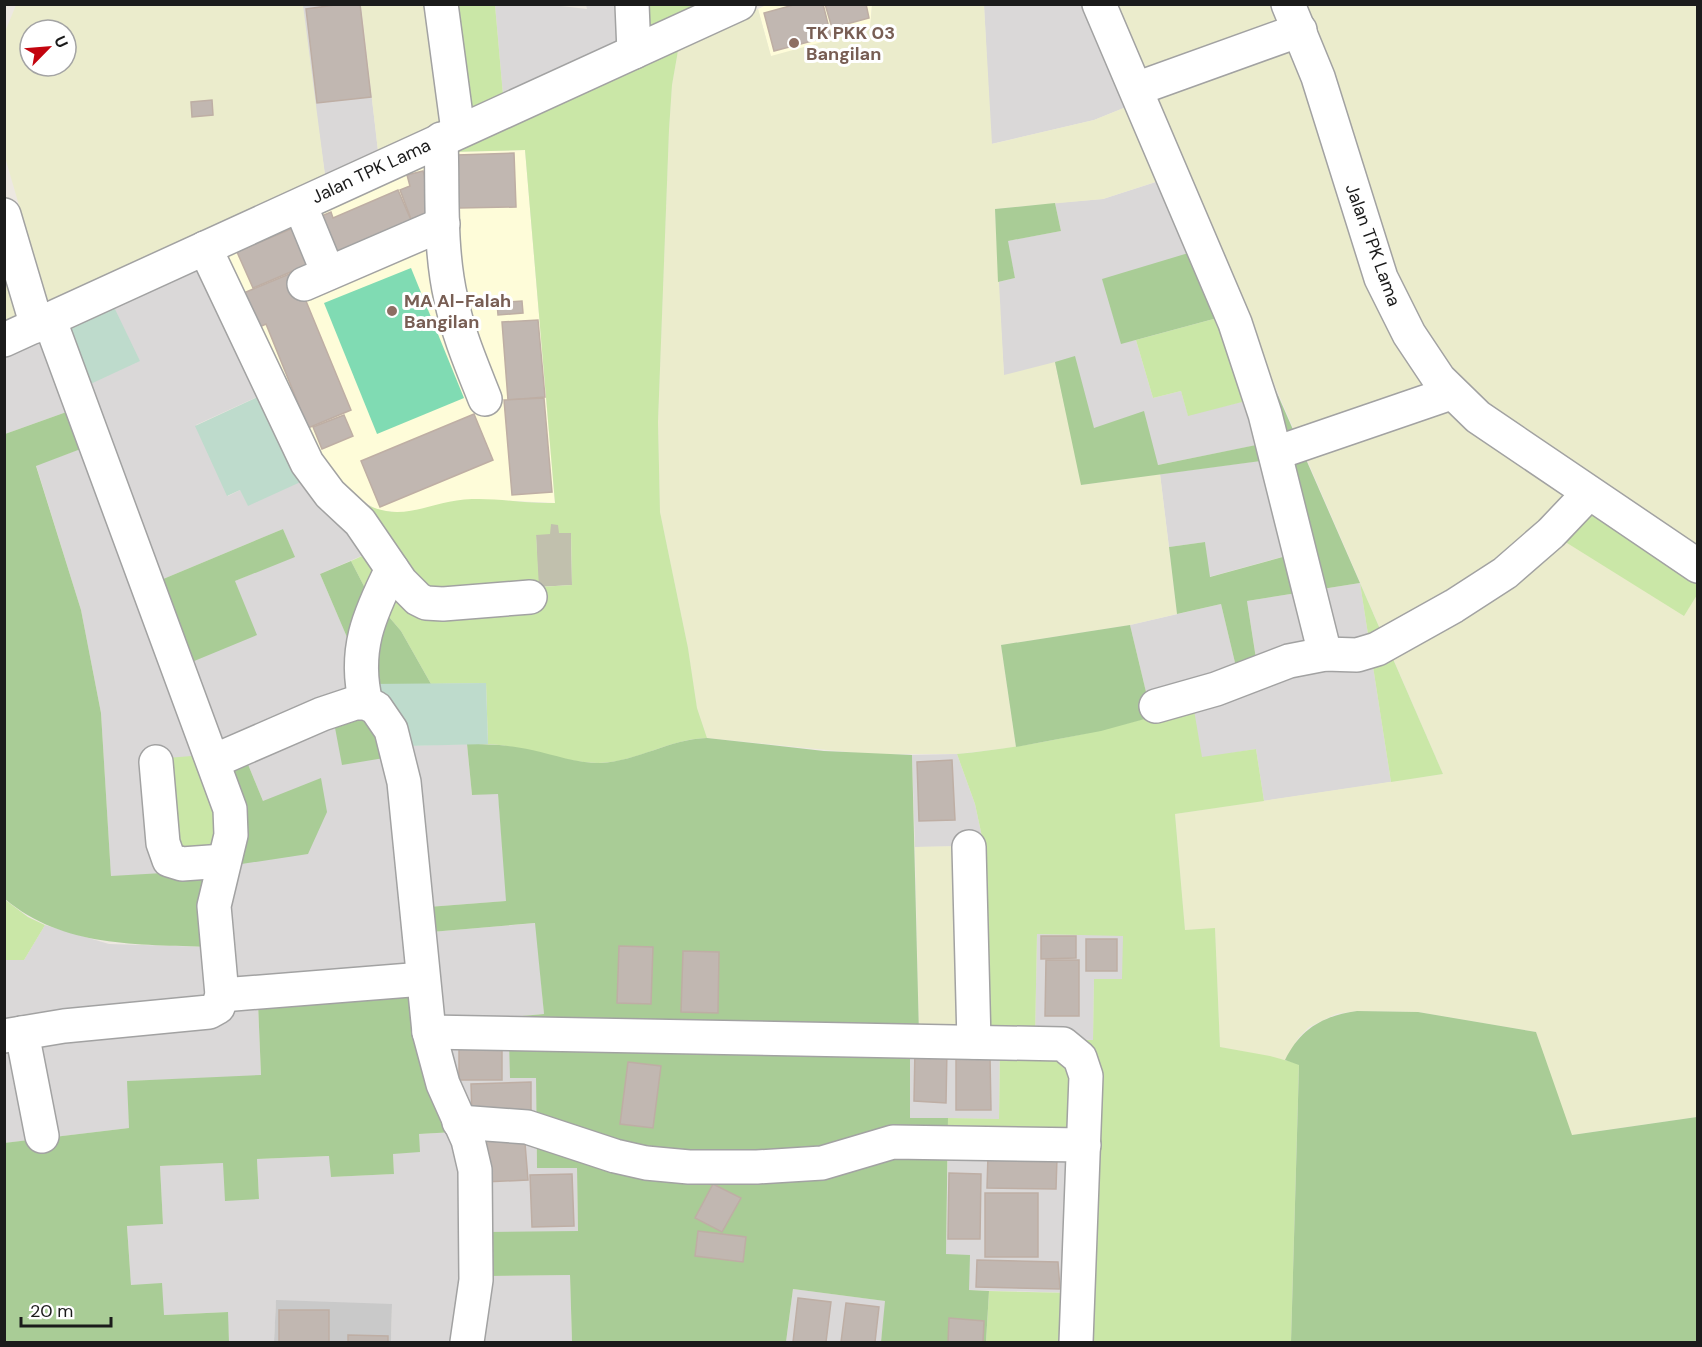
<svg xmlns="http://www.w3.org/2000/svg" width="1702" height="1347" font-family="'DM Sans',sans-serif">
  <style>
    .residential { fill: #dad8d8 }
    .education { fill: #fefcd9 }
    .religious { fill: #c9c9c9 }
    .construction { fill: #c1c0ad }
    .farmland { fill: #ebeccc; fill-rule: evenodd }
    .grass { fill: #cae7a7; fill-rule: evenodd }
    .forest { fill: #a9cc96 }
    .wetland { fill: #bedbcc }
    .pitch { fill: #80dbb3 }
    .building { fill: #c1b7b1; stroke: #beaea4; stroke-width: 1.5 }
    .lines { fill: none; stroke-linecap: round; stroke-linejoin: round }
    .minor-casing { stroke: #a2a2a2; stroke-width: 36 }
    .minor { stroke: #fff; stroke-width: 33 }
    .education-dot { fill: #8d6e63; stroke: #fff; stroke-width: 2 }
    .labels { text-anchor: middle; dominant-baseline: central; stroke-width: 6; stroke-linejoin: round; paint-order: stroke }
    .education-label { font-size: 18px; font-weight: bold; fill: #785e54; stroke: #fff; text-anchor: start }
    .street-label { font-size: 18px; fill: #1b1b1b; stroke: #fff }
  </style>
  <rect width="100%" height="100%" fill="#ede8e1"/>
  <g class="residential">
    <path d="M301,5h60l17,146 -53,24z"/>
    <path d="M495,5h57l35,4 -1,-4h36l1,35 -120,55z"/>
    <path d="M984,5h128l39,92 -57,23 -103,24z"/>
    <path d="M1184,173l31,72 -94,98 15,-3 17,58 28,-7 7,24 89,-22 10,46 -129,26 -154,-89 -6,-94 17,-4 -8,-37 54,-10 -6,-28 48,-4z"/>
    <path d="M222,255l57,132 -83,38 32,71 12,-6 89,-21 19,22 16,12 11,12 14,29 -69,30 52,121 -153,53 -32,-84 48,-83 59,-25 -11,-27 -127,53 -72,-195 29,-82z"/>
    <path d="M46,337l26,73 -67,24v-79z"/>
    <path d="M86,447l107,280 22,143 -104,7 -10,-164 -20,-103 -45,-145z"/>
    <path d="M1290,457l18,93 -99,27 -4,-35 -36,5 -9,-73z"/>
    <path d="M1360,583l31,199 -127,19 -8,-52 -54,9 -50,-41 -22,-92 91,-21 16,67 20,-7 -10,-63z"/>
    <path d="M333,717l57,40 22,213 -181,16 -4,-92 36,-93 -18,-44z"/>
    <path d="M467,744l5,51 26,-2 9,108 -79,6 -20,-161z"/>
    <path d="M957,754l18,50 9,42 -69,1 -3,-92z"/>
    <path d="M536,923l8,91 -103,9 -10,-91z"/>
    <path d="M45,925l64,19 101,3 4,51 -209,29 -1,-67h20z"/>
    <path d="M1037,934l86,1v44h-29l-1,61 -58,-2z"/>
    <path d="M258,1003l3,73 -133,5 1,47 -124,15v-99l221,-33z"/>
    <path d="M444,1040l65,1 27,36 1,91h40l1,64h-92z"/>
    <path d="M910,1046l90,1 -1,72 -90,-1z"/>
    <path d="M455,1132l8,20 -5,190h-67l1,-37 -116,-4 -2,41h-45l-2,-30 -63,3 -33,-30 -4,-60 36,-1 -3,-58 63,-3 36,36 -2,-40 73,-3 1,21 63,-3 -1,-20 26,-20z"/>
    <path d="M948,1149l130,2 -6,142 -103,-3 -23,-36z"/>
    <path d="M570,1275l2,67h-95l9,-66z"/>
    <path d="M793,1289l93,12 -5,41h-95z"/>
  </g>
  <g class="education">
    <path d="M768,4l104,1 -2,24 -99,28 -13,-48z"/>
    <path d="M525,150l30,353 -64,-3 -88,13 -26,-3 -29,-19 -44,-58 -82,-178 229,-103z"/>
  </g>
  <path class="religious" d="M276,1300l116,4 -1,38h-117z"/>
  <path class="construction" d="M550,524h8l13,9 1,52 -34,2 -2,-53h14z"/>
  <g class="farmland">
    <path d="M16,5h287l22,170 -278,127 -42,-145v-125zM30,30h36v36h-36z"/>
    <path d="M361,5h70l14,115 -67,31z"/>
    <path d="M872,5h112l8,139 102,-24 57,-23 -39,-92h161l111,308 198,187 101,116 14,-21v522l-126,18 -35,-103 -118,-20 -61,-1 -21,3 -27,13 -10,10 -14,23 -65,-13 -5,-118 -30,1 -10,-116 268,-40 -260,-601 -80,26 -108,10 9,166 51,-13 27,123 78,-11 17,140 -47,11 -129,20 15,102 -59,7h-89l-161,-16 -10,-30 -9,-60 -28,-136 -2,-90 11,-292 3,-45 7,-40 79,-36 13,47 99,-27z"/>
    <path d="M1301,5h396v547l-182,-122 -57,-51 -56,-83z"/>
    <path d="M4,262l19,59 -19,7z"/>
    <path d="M963,846l3,190 -47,-1 -4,-188z"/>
  </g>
  <g class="grass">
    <path d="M645,4l58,1 -57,25z"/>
    <path d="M452,5h43l8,90 -38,18z"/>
    <path d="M679,45l-7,40 -3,45 -11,292 2,90 28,136 9,60 10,30c-38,1 -70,24 -108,25 -38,0 -73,-17 -111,-19l-2,-61 -55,1 -30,-53 -35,-41 -15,-29 38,-17 -14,-28 -11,-13c39,22 67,-3 108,-4 28,-1 55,5 83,4l-30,-353 -74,2zM551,524l7,1 1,8h12l1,52 -33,2 -3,-52 14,-1z"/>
    <path d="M1243,311l34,82 -89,23 -7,-25 -28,7 -17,-58z"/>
    <path d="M1582,500l115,79v16l-13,21 -133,-83z"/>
    <path d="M1360,583l83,191 -52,8z"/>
    <path d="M1193,704l9,53 54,-8 8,52 -89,13 10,116 30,-2 5,119 50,9 29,8 -8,278h-206l-5,-302h13l1,-61h28l1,-43 -86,-2 -2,104 -69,-2 18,-190 -9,-42 -18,-50c81,-8 159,-25 236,-50z"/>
    <path d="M204,755l17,93 -44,4 -10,-94z"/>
    <path d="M4,899l24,18 17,8 -21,35h-19z"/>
    <path d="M1000,1047l72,10 6,94 -130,-2v-31l51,1z"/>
    <path d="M989,1291l83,2 -2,49h-84z"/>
  </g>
  <g class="forest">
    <path d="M1055,203l6,28 -53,10 7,37 -17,4 -3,-73z"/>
    <path d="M1215,245l28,66 -122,33 -19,-65z"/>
    <path d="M1075,356l19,72 50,-17 14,54 128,-26 -9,-46 83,190 -113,18 10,64 -20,6 -16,-67 -44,10 -8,-67 36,-5 5,35 98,-27 -18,-93 -209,28 -26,-123z"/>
    <path d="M72,410l14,37 -50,19 45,144 20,103 10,163 104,-6 -5,77c-72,-3 -147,1 -205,-48v-465z"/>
    <path d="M283,529l12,28 -60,24 22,54 -70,29 -31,-82z"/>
    <path d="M351,561l15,29 35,41 30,53h-64l-47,-110z"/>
    <path d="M1130,625l22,92 -51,14 -85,16 -15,-102z"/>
    <path d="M359,712l31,45 -48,8 -9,-48z"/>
    <path d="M707,738l117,13 88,4 7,280 -478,-12 103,-9 -9,-91 -104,9 -3,-25 78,-6 -8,-107 -26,1 -5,-51c22,0 43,1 65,6 23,5 44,13 68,13 38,-2 70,-24 107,-25z"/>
    <path d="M245,757l18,44 58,-23 6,34 -19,42 -73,11 -10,-99z"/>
    <path d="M414,991l41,141 -36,2 1,18 -27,2 1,20 -63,3 -2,-21 -72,3 2,40 -34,2 -2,-38 -63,3 3,58 -36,2 4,59 31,-2 2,32 64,-3 1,30h-224l-1,-199 125,-15 -2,-47 134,-6 -3,-72z"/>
    <path d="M1357,1011l61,1 118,20 36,103 125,-18v225h-406l8,-277 -14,-5c16,-32 38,-44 72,-49z"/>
    <path d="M509,1041l401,5v72h38l-2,136 24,1 -1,35 20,1 -3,51h-105l4,-41 -92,-12 -7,53h-214l-2,-67 -84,1v-44l92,-1 -1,-63h-40l-1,-90h-26z"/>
  </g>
  <g class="wetland">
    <path d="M113,305l27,56 -56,26 -21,-59z"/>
    <path d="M279,387l50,82 -81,37 -8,-16 -13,6 -32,-70z"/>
    <path d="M486,683l2,61 -80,2 -41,-62z"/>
  </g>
  <path class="pitch" d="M411,268l53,130 -87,36 -53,-131z"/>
  <g class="building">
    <path d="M342,4h18l11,93 -54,6 -11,-94z"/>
    <path d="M797,4h26l8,32 -57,15 -10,-38z"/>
    <path d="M825,4h41l3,14 -37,10z"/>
    <path d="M212,100l1,15 -21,2 -1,-15z"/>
    <path d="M514,153l2,54 -57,1 -2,-53z"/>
    <path d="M423,171l11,39 -23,9 -11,-29 10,-4 -3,-11z"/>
    <path d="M398,190l16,37 -87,36 -17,-42 21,-9 2,6z"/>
    <path d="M305,223l16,36 -68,29 -16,-36z"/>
    <path d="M294,272l57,138 -43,18 -42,-104 -13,6 -14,-35z"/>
    <path d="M522,301l1,12 -25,2 -1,-12z"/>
    <path d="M538,320l7,77 -37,3 -6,-78z"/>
    <path d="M544,398l8,94 -40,3 -8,-95z"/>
    <path d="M474,414l19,46 -113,47 -19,-46z"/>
    <path d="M344,415l9,21 -31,13 -9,-22z"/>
    <path d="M952,760l3,60 -36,1 -2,-59z"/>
    <path d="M1041,936h35v22l-35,1z"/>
    <rect x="1086" y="939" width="31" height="32"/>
    <path d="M619,946l34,1 -2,57 -34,-1z"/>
    <path d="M683,951l36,1 -1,61 -37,-1z"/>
    <path d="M1046,960h33v56h-34z"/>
    <rect x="459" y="1045" width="43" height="35"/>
    <path d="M915,1048l32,1 -1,54 -32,-2z"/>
    <path d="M956,1056l34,1 1,53h-35z"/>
    <path d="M628,1062l33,4 -8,62 -33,-4z"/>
    <path d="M531,1082v33l-59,1 -1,-32z"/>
    <path d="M524,1131l4,49 -43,2 -3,-48z"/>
    <path d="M988,1155l69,3 -1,31 -69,-1z"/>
    <path d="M949,1173l32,1 -1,65h-32z"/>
    <path d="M572,1174l2,52 -42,1 -2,-52z"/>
    <path d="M713,1184l28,14 -19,34 -27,-14z"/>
    <rect x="985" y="1193" width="53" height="64"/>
    <path d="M698,1231l48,6 -3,25 -48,-6z"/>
    <path d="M977,1260l81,2 2,27 -84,-2z"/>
    <path d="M798,1298l33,4 -5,40h-33z"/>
    <path d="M846,1303l33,4 -4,35h-34z"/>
    <rect x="279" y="1310" width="50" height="32"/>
    <path d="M949,1318l35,3 -1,21h-35z"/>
    <path d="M348,1335l40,1v6h-40z"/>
  </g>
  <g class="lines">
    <defs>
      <g id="minor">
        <path d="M441,4l17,127"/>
        <path d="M632,4l2,48"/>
        <path d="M1099,4l136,319 30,91 60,240"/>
        <path d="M1288,4l30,73 63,201 28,56 30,45 39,38 220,149"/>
        <path d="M1136,89l164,-59"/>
        <path d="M441,139c2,52 -2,108 10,160 7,35 21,67 34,100"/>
        <path d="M4,215l33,111"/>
        <path d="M305,217l23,56"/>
        <path d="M205,248l102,215 23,31 30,28 41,60 17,17 8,4 17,1 87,-7"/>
        <path d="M304,284l139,-60"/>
        <path d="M4,340l735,-336"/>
        <path d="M1276,453l175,-60"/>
        <path d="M366,703c-13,-52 3,-88 26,-134"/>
        <path d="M1156,706l60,-17 73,-28 36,-7 32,1 20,-6 77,-43 51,-33 46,-40 38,-40"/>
        <path d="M214,761l108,-47 33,-11h11l10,5 15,22 13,52 25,250 14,52 25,56 7,30 1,110 -9,62"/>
        <path d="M156,762l7,81 6,17 13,4 42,-3"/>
        <path d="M969,847l5,195"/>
        <path d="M222,995l201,-16"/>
        <path d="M429,1032l634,12 17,14 6,18 -10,266"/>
        <path d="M22,1033l20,103"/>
        <path d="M4,1036l60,-10 145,-14 9,-5 4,-12 -8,-89 17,-71 -1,-26 -180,-488"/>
        <path d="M459,1122l68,5 88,29 31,7 43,4h68l65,-4 71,-21 191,3"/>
      </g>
    </defs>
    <use href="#minor" class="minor-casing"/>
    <use href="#minor" class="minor"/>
  </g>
  <g class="education-dot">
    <circle cx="794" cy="43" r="6"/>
    <circle cx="392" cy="311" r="6"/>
  </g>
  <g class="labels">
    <g class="education-label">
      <text x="806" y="33">TK PKK 03<tspan x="806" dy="21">Bangilan</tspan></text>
      <text x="404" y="301">MA Al-Falah<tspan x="404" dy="21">Bangilan</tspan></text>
    </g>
    <g class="street-label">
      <text transform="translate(371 171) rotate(-25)">Jalan TPK Lama</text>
      <text transform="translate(1373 245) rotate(70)">Jalan TPK Lama</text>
    </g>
  </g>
  <rect width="1702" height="1347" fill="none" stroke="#1b1b1b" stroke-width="12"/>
  <g transform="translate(48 48) rotate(65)"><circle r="28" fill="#ffffff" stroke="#a4a4a4" stroke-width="1.5"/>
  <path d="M0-4.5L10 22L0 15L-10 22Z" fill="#c3040e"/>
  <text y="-9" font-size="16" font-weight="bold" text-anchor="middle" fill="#1b1b1b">U</text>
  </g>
  <path d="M21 1317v9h90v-9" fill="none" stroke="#1b1b1b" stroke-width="3"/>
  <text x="30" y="1317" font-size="18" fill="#1b1b1b" stroke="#ffffff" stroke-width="4.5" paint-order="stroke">20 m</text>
</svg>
